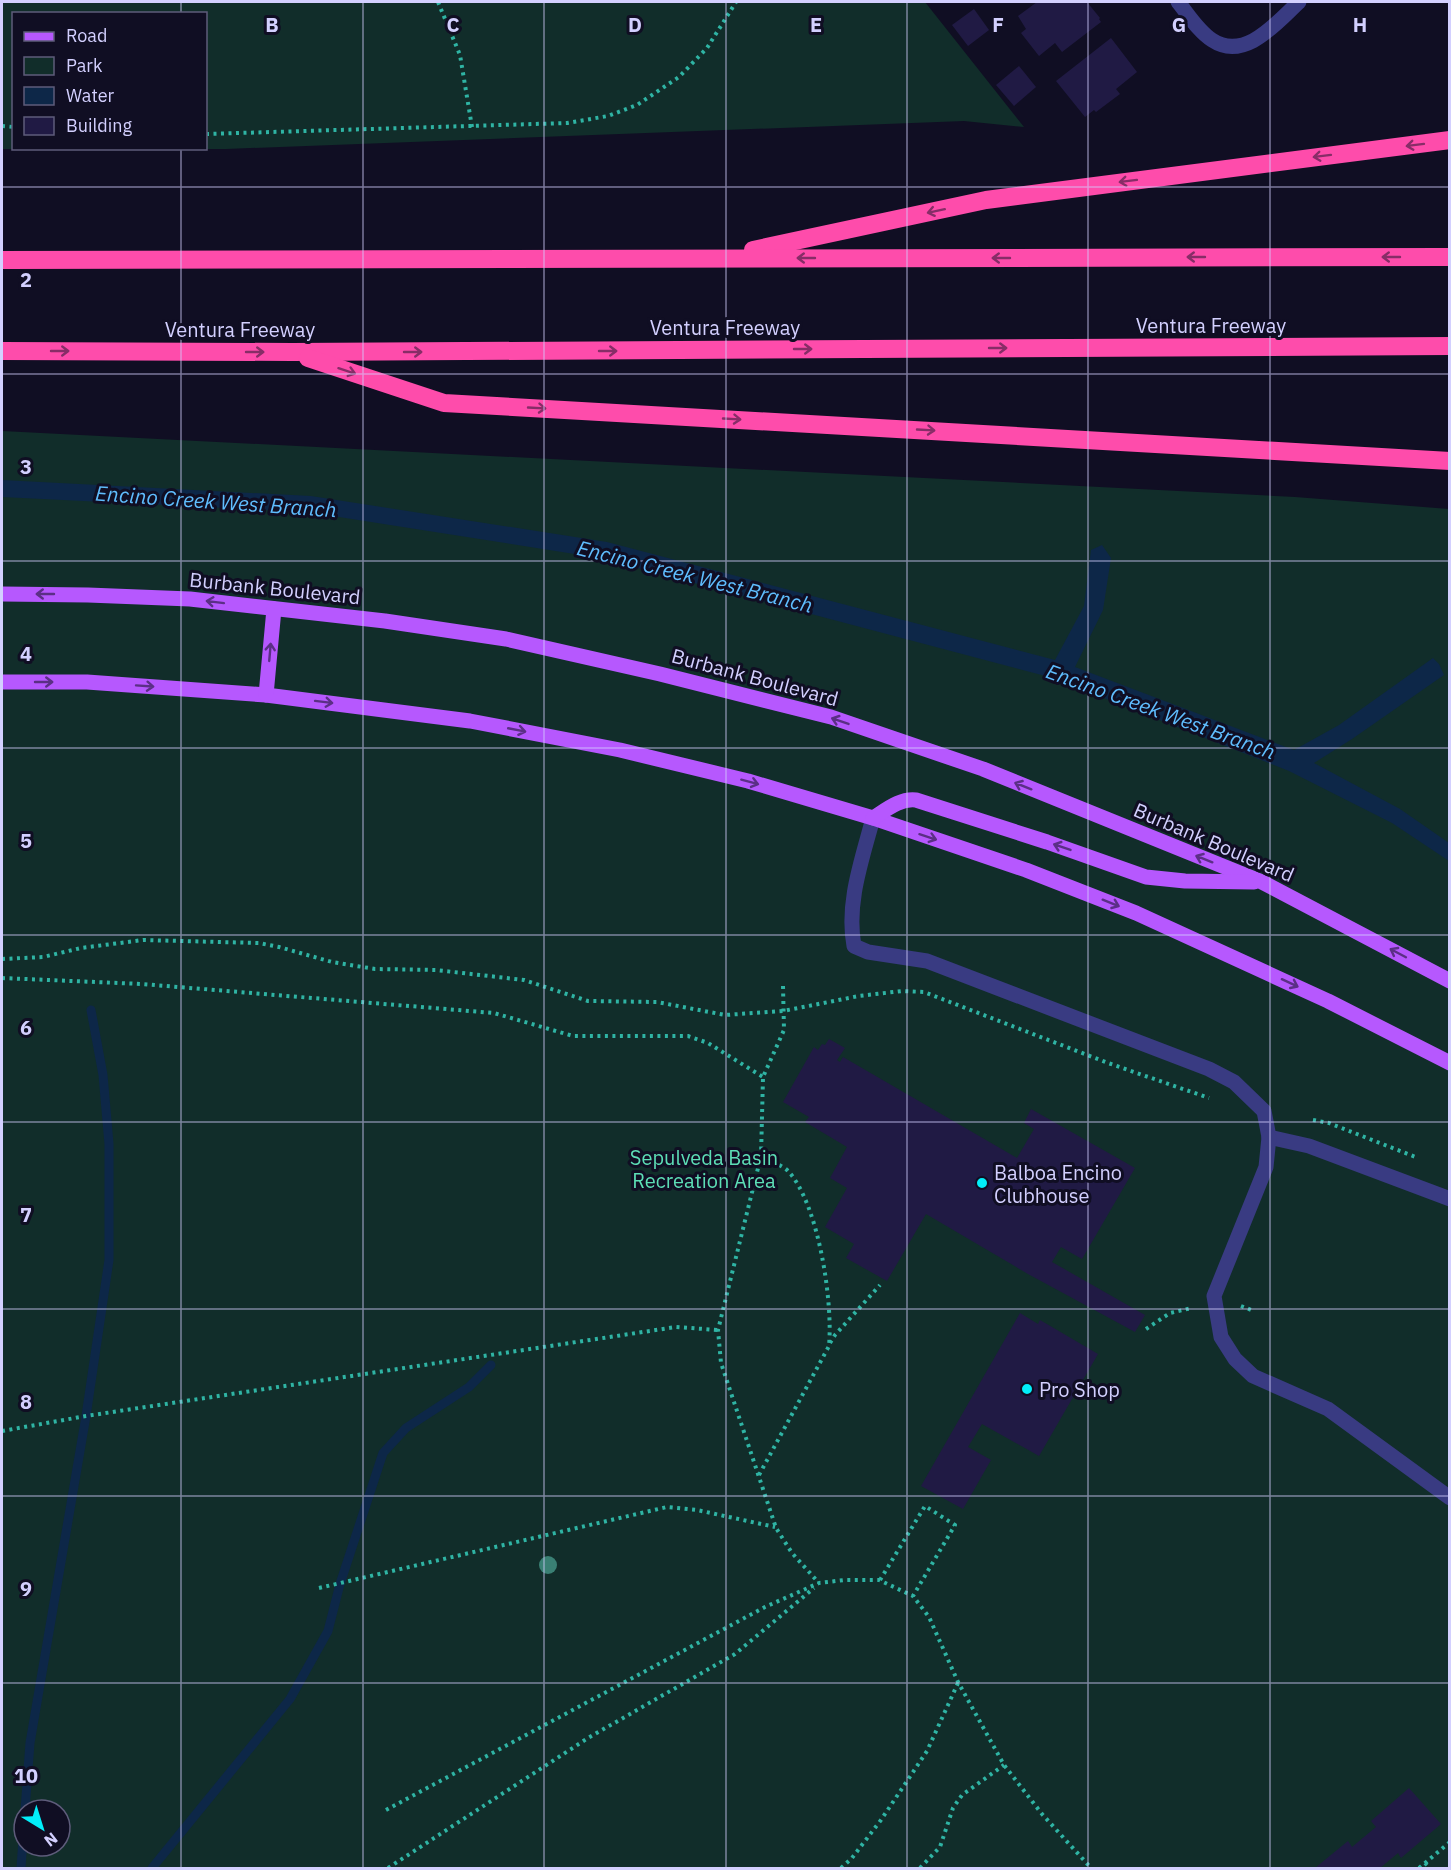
<svg xmlns="http://www.w3.org/2000/svg" width="1451" height="1870" font-family="'IBM Plex Sans',sans-serif">
  <style>
    .green { fill: #112d2a; fill-rule: evenodd }
    .water { fill: #0d2748 }
    .lines { fill: none; stroke-linecap: round; stroke-linejoin: round }
    .stream { stroke: #0d2748; stroke-width: 9 }
    .building { fill: #201a44 }
    .path { stroke: #2fb4a4; stroke-width: 4; stroke-dasharray: 3 4.5; stroke-linecap: butt }
    .service { stroke: #393b82; stroke-width: 15 }
    .minor { stroke: #393b82; stroke-width: 15 }
    .primary { stroke: #b658fe; stroke-width: 15 }
    .motorway { stroke: #fe4cab; stroke-width: 18 }
    .tree { fill: #3a8074 }
    .oneway { stroke: #872d67 }
    .oneway2 { stroke: #5b2f86 }
    .grid { fill: none; stroke: #d3d0ff; stroke-width: 1.5; stroke-opacity: 0.55 }
    .poi-dot { fill: #02eef9; stroke: #100e23; stroke-width: 2 }
    .labels { text-anchor: middle; dominant-baseline: central; stroke-width: 6; stroke-linejoin: round; paint-order: stroke }
    .street-label { font-size: 20px; fill: #d3d0ff; stroke: #100e23 }
    .park-label { font-size: 20px; fill: #5ddeb6; stroke: #100e23 }
    .poi-label { font-size: 20px; fill: #d3d0ff; stroke: #100e23; text-anchor: start }
    .water-label { font-size: 21px; font-style: italic; fill: #5fbdfe; stroke: #100e23 }
    .grid-label { font-size: 20px; text-anchor: middle; font-weight: bold; fill: #d3d0ff; stroke: #100e23; stroke-width: 6; stroke-linejoin: round; paint-order: stroke }
  </style>
  <rect width="100%" height="100%" fill="#100e23"/>
  <g class="green">
    <path d="M2,2h923l99,125 -60,-6 -738,28h-224zM14,14h192v134h-192z"/>
    <path d="M2,431l1293,66 154,12v1359h-1447zM24,1810h36v36h-36z"/>
  </g>
  <path class="water" d="M2,480l309,16 296,46 448,118 29,-54 7,-56 11,-5 9,13 -8,52 -28,57 219,83 45,-25 94,-67 6,6 5,11 -92,64 -38,24 86,46 49,34v18l-57,-38 -103,-52 -236,-93 -453,-120 -293,-46 -305,-15z"/>
  <g class="lines">
    <g class="stream">
      <path d="M25,1810l5,-67 56,-327 23,-156v-116l-6,-69 -12,-65"/>
      <path d="M21,1868l3,-44"/>
      <path d="M152,1868l138,-169 38,-68 12,-47 43,-131 23,-25 63,-41 22,-22"/>
    </g>
  </g>
  <g class="building">
    <path d="M1037,2h50l13,16 -1,1 2,3 -39,30 -7,-9 -16,13 -18,-23 5,-4 -8,-13z"/>
    <path d="M974,9l15,21 -21,16 -16,-21z"/>
    <path d="M1111,38l26,34 -21,17 4,5 -24,18 -2,-2 -9,7 -29,-36z"/>
    <path d="M1019,66l17,21 -22,19 -18,-21z"/>
    <path d="M829,1039l16,9 -8,12 3,2 3,-5 174,101 17,-29 -10,-6 7,-14 104,59 -53,91 -21,-12 -9,15 93,53 -10,17 -107,-58 -102,-60 -39,67 -41,-23 8,-14 -29,-17 22,-39 -17,-10 17,-31 -42,-25 4,-5 -26,-15 31,-55 4,3 4,-6 3,1z"/>
    <path d="M1020,1313l18,11 2,-4 58,34 -59,102 -57,-32 -14,23 23,13 -28,49 -42,-23z"/>
    <path d="M1409,1788l32,36 -40,34 -3,-5 -18,15h-65l33,-27 4,6 24,-20 -5,-6z"/>
  </g>
  <g class="lines">
    <g class="path">
      <path d="M438,2l22,53 12,72"/>
      <path d="M2,126l12,1"/>
      <path d="M206,134l361,-11 41,-7 29,-11 42,-28 28,-29 29,-46"/>
      <path d="M2,959l41,-2 38,-9 62,-8 116,3 20,4 53,15 43,7 61,1 88,10 64,21 69,1 68,13 58,-4 76,-15 43,-5 22,1 184,71 101,35"/>
      <path d="M2,978l140,6 352,29 79,23h115l20,7 55,34"/>
      <path d="M783,986l1,44 -21,47 -2,79 -43,174 3,33 55,165 16,25 27,30"/>
      <path d="M1313,1120l16,3 89,35"/>
      <path d="M1241,1306l13,5"/>
      <path d="M1146,1329l24,-16 22,-5"/>
      <path d="M830,1343l5,-8 45,-50"/>
      <path d="M2,1431l84,-15 590,-89 42,3"/>
      <path d="M759,1475l70,-129c4,-44 -10,-140 -40,-174 -6,-7 -20,-11 -28,-16"/>
      <path d="M880,1580l45,-74 30,19 -42,71"/>
      <path d="M319,1588l348,-81 30,3 78,17"/>
      <path d="M386,1810l379,-203 54,-24 25,-3h35l34,16 16,21 29,65 46,83 38,49 49,54"/>
      <path d="M1425,1863l5,5"/>
      <path d="M388,1868l200,-130 147,-84 79,-66"/>
      <path d="M841,1868l11,-10 29,-38 46,-69 31,-68"/>
      <path d="M920,1868l20,-21 13,-39 9,-13 42,-30"/>
      <path d="M1419,1868l31,-26"/>
    </g>
    <g class="service">
      <path d="M873,818c-11,42 -27,85 -19,128l14,6 59,9 282,108 25,13 30,29 5,26 40,9 141,53"/>
      <path d="M1269,1137l-3,30 -52,129 7,41 14,22 18,17 75,33 122,89"/>
    </g>
    <path class="minor" d="M1178,2c10,12 20,29 34,38 33,22 65,-18 87,-38"/>
    <g class="primary">
      <path d="M2,594l86,1 102,4 195,22 121,18 154,35 171,43 152,52 279,113 188,99"/>
      <path d="M2,682h85l179,13 204,26 150,29 128,31 125,37 153,52 110,43 192,88 122,62"/>
      <path d="M266,695l8,-86"/>
      <path d="M873,818c13,-8 27,-20 43,-18l131,42 99,35 39,4 69,1"/>
    </g>
    <g class="motorway">
      <path d="M753,250l233,-50 464,-60"/>
      <path d="M2,260l1448,-3"/>
      <path d="M2,351l290,1 1158,-6"/>
      <path d="M308,358l136,45 1006,58"/>
    </g>
  </g>
  <circle class="tree" cx="548" cy="1565" r="9"/>
  <defs><path id="oneway-shaft" d="M-6 0H5M1.5-3L5.5 0L1.5 3" fill="none" stroke-width="1.6" stroke-linecap="round" stroke-linejoin="round" transform="scale(1.5)"/></defs>
  <g class="oneway">
    <use href="#oneway-shaft" transform="translate(1415 145) rotate(173)"/>
    <use href="#oneway-shaft" transform="translate(1322 156) rotate(173)"/>
    <use href="#oneway-shaft" transform="translate(1128 181) rotate(173)"/>
    <use href="#oneway-shaft" transform="translate(936 211) rotate(168)"/>
    <use href="#oneway-shaft" transform="translate(1196 257) rotate(180)"/>
    <use href="#oneway-shaft" transform="translate(1391 257) rotate(180)"/>
    <use href="#oneway-shaft" transform="translate(806 258) rotate(180)"/>
    <use href="#oneway-shaft" transform="translate(1001 258) rotate(180)"/>
    <use href="#oneway-shaft" transform="translate(998 348)"/>
    <use href="#oneway-shaft" transform="translate(803 349)"/>
    <use href="#oneway-shaft" transform="translate(60 351)"/>
    <use href="#oneway-shaft" transform="translate(608 351)"/>
    <use href="#oneway-shaft" transform="translate(255 352)"/>
    <use href="#oneway-shaft" transform="translate(413 352)"/>
    <use href="#oneway-shaft" transform="translate(347 371) rotate(18)"/>
    <use href="#oneway-shaft" transform="translate(537 408) rotate(3)"/>
    <use href="#oneway-shaft" transform="translate(732 419) rotate(3)"/>
    <use href="#oneway-shaft" transform="translate(926 430) rotate(3)"/>
  </g>
  <g class="oneway2">
    <use href="#oneway-shaft" transform="translate(45 594) rotate(-180)"/>
    <use href="#oneway-shaft" transform="translate(215 602) rotate(-173)"/>
    <use href="#oneway-shaft" transform="translate(270 652) rotate(-85)"/>
    <use href="#oneway-shaft" transform="translate(44 682)"/>
    <use href="#oneway-shaft" transform="translate(145 686) rotate(4)"/>
    <use href="#oneway-shaft" transform="translate(324 702) rotate(7)"/>
    <use href="#oneway-shaft" transform="translate(840 721) rotate(-161)"/>
    <use href="#oneway-shaft" transform="translate(517 730) rotate(11)"/>
    <use href="#oneway-shaft" transform="translate(750 782) rotate(15)"/>
    <use href="#oneway-shaft" transform="translate(1023 786) rotate(-158)"/>
    <use href="#oneway-shaft" transform="translate(928 837) rotate(18)"/>
    <use href="#oneway-shaft" transform="translate(1062 847) rotate(-161)"/>
    <use href="#oneway-shaft" transform="translate(1204 859) rotate(-158)"/>
    <use href="#oneway-shaft" transform="translate(1111 903) rotate(22)"/>
    <use href="#oneway-shaft" transform="translate(1398 953) rotate(-152)"/>
    <use href="#oneway-shaft" transform="translate(1290 983) rotate(25)"/>
  </g>
  <path class="grid" d="M181,2v12M363,2v1866M544,2v1866M726,2v1866M907,2v1866M1088,2v1866M1270,2v1866M181,148v1720M2,187h1448M2,374h1448M2,561h1448M2,748h1448M2,935h1448M2,1122h1448M2,1309h1448M2,1496h1448M2,1683h1448"/>
  <g class="poi-dot">
    <circle cx="982" cy="1183" r="6"/>
    <circle cx="1027" cy="1389" r="6"/>
  </g>
  <g class="labels">
    <g class="street-label">
      <text x="1211" y="325">Ventura Freeway</text>
      <text x="725" y="327">Ventura Freeway</text>
      <text x="240" y="329">Ventura Freeway</text>
      <text transform="translate(275 588) rotate(6)">Burbank Boulevard</text>
      <text transform="translate(755 677) rotate(15)">Burbank Boulevard</text>
      <text transform="translate(1214 842) rotate(23)">Burbank Boulevard</text>
    </g>
    <g class="park-label">
      <text x="704" y="1157">Sepulveda Basin<tspan x="704" dy="23">Recreation Area</tspan></text>
    </g>
    <g class="poi-label">
      <text x="994" y="1172">Balboa Encino<tspan x="994" dy="23">Clubhouse</tspan></text>
      <text x="1039" y="1389">Pro Shop</text>
    </g>
    <g class="water-label">
      <text transform="translate(216 501) rotate(4)">Encino Creek West Branch</text>
      <text transform="translate(695 576) rotate(14)">Encino Creek West Branch</text>
      <text transform="translate(1161 711) rotate(20)">Encino Creek West Branch</text>
    </g>
  </g>
  <g class="grid-label">
    <text x="272" y="32">B</text>
    <text x="453" y="32">C</text>
    <text x="635" y="32">D</text>
    <text x="816" y="32">E</text>
    <text x="998" y="32">F</text>
    <text x="1179" y="32">G</text>
    <text x="1360" y="32">H</text>
    <text x="26" y="287">2</text>
    <text x="26" y="474">3</text>
    <text x="26" y="661">4</text>
    <text x="26" y="848">5</text>
    <text x="26" y="1035">6</text>
    <text x="26" y="1222">7</text>
    <text x="26" y="1409">8</text>
    <text x="26" y="1596">9</text>
    <text x="26" y="1783">10</text>
  </g>
  <rect width="1451" height="1870" fill="none" stroke="#d3d0ff" stroke-width="6"/>
  <rect x="12" y="12" width="195" height="138" fill="#100e23" stroke="#5e5c7b" stroke-width="1.5"/>
  <rect x="24" y="32" width="30" height="9" fill="#b658fe" stroke="#5e5c7b" stroke-width="1.5"/>
  <text x="66" y="42" font-size="18" fill="#d3d0ff">Road</text>
  <rect x="24" y="57" width="30" height="18" fill="#112d2a" stroke="#5e5c7b" stroke-width="1.5"/>
  <text x="66" y="72" font-size="18" fill="#d3d0ff">Park</text>
  <rect x="24" y="87" width="30" height="18" fill="#0d2748" stroke="#5e5c7b" stroke-width="1.5"/>
  <text x="66" y="102" font-size="18" fill="#d3d0ff">Water</text>
  <rect x="24" y="117" width="30" height="18" fill="#201a44" stroke="#5e5c7b" stroke-width="1.5"/>
  <text x="66" y="132" font-size="18" fill="#d3d0ff">Building</text>
  <g transform="translate(42 1828) rotate(142)"><circle r="28" fill="#100e23" stroke="#5e5c7b" stroke-width="1.5"/>
  <path d="M0-4.5L10 22L0 15L-10 22Z" fill="#02eef9"/>
  <text y="-9" font-size="16" font-weight="bold" text-anchor="middle" fill="#d3d0ff">N</text>
  </g>
</svg>
